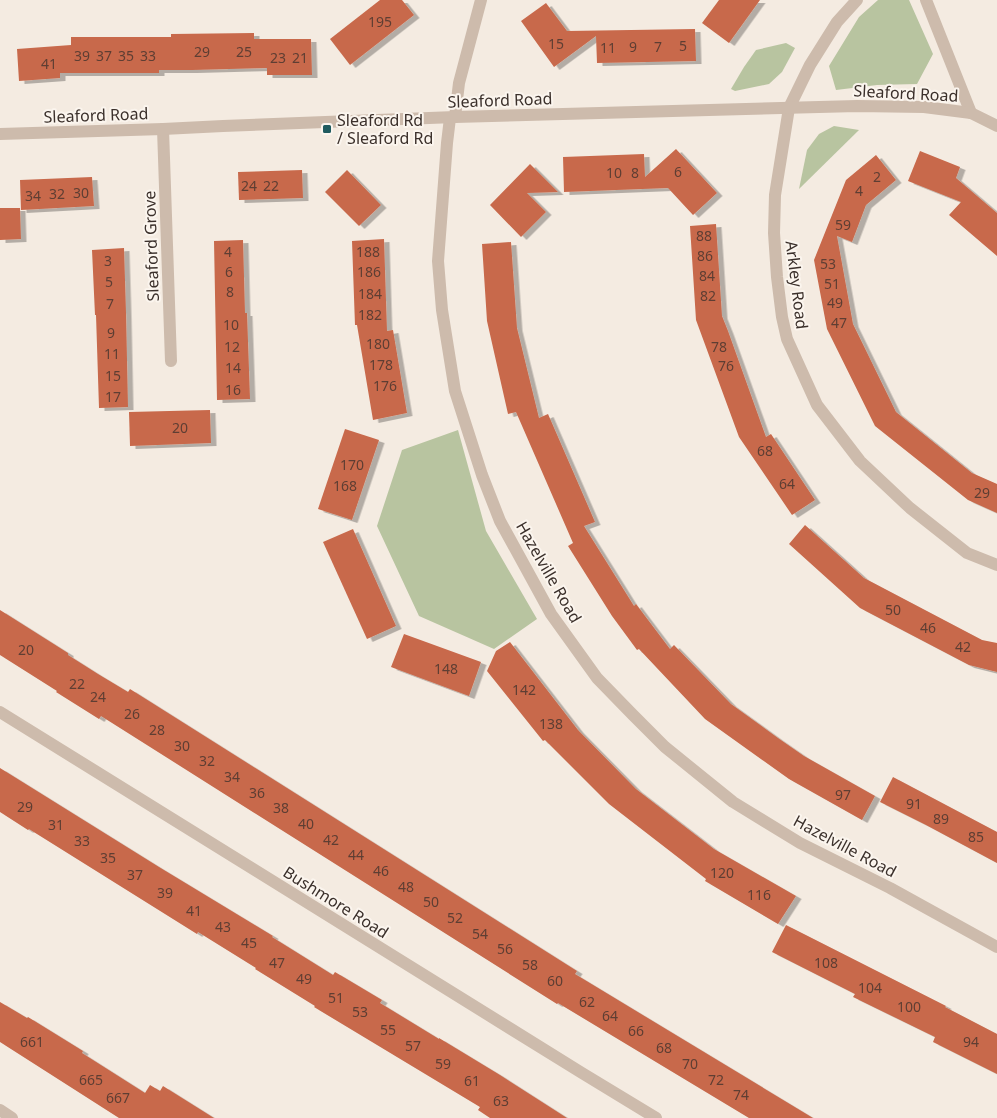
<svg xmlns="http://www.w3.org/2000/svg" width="997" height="1118" font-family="'Noto Sans',sans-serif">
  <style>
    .green { fill: #b8c4a0 }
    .building { fill: #c8694b; filter: url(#shadow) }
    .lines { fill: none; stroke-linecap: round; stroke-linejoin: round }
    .minor { stroke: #cdbbac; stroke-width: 12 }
    .poi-dot { fill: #1f5a5e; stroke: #fbf5ee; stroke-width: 2 }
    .labels { text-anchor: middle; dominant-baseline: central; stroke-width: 4; stroke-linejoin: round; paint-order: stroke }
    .number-label { font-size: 14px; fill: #5e3e33 }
    .street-label { font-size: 16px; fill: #3b302b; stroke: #fbf5ee }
    .poi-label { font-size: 16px; fill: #3b302b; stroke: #fbf5ee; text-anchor: start }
  </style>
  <defs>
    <filter id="shadow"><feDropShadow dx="5.5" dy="3" stdDeviation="0" flood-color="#0004"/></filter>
  </defs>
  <rect width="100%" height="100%" fill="#f4ebe1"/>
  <g class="green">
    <path d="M878,0h31l24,54 -16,30 -40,1 -41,5 -7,-24 30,-49z"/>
    <path d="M786,43l9,5 -13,24 -13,12 -34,7 -4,-2 13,-22 12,-17z"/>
    <path d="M834,126l25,4 -60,59 8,-39 12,-16z"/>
    <path d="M458,430l28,101 51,88 -43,30 -75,-33 -42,-90 25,-76z"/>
  </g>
  <g class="building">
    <path d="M380,0h22l12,15 -64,50 -20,-26z"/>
    <path d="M719,0h41l-31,43 -27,-20z"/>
    <path d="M546,3l21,28 128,-2 1,32 -99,2 -1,-27 -42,31 -33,-46z"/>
    <path d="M254,33v6h57l1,36h-45v-7l-75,2h-33v3h-99v5l-41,3 -2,-32 54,-4v-8h100v-3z"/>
    <path d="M676,149l41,44 -24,22 -25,-27 -104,4 -1,-35 81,-3 1,23z"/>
    <path d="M920,151l40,16 -4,11 41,35v43l-48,-41 12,-13 -53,-21z"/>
    <path d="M876,155l20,25 -30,25 -14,37 -15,-6 16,88 43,88 76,61 25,11v29l-29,-13 -93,-74 -48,-97 -13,-69 32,-80z"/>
    <path d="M530,164l28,28 -31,1 19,19 -25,25 -31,-32z"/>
    <path d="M302,170l1,28 -64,2 -1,-28z"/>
    <path d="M347,170l34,35 -22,21 -34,-34z"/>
    <path d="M92,177l2,29 -73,4 -1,-30z"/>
    <path d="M0,208h20l1,31 -21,1z"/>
    <path d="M716,224l6,92 6,15 38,106 5,-3 44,66 -23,15 -53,-78 -43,-117 -6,-94z"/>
    <path d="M384,239l3,92 6,-1 14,83 -34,7 -16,-95h-2l-3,-84z"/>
    <path d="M243,240l2,73h2l3,86 -33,1 -3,-159z"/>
    <path d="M511,242l6,86 22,90 9,-4 47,108 -11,4 50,80 2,-2 34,45 4,-4 57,59 47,34 26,18 71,40 -13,24 -73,-41 -84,-60 -66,-70 -2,1 -25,-34 -44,-70 5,-3 -57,-131 -8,2 -21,-93 -5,-77z"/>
    <path d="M124,248l2,65 2,94 -29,1 -3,-93h-1l-3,-65z"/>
    <path d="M210,410l1,33 -81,3 -1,-34z"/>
    <path d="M345,429l34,11 -27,80 -34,-11z"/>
    <path d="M805,525l59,53 118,62 15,3v29l-28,-7 -109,-57 -71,-64z"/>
    <path d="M353,529l43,97 -29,13 -44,-97z"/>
    <path d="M0,610l68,43v2l30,19 30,18 2,-3 390,246 57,36 -2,3 238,144h-64l-191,-115 -1,1 -456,-288 -2,3 -43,-27 1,-1 -57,-36z"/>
    <path d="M404,634l77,28 -12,34 -78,-29z"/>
    <path d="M510,642l68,88 58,59 78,60 82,47 -18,28 -73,-43 1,-2 -97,-75 -64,-64 -2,1 -56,-70 9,-20z"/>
    <path d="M0,768l159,99 114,69 -1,1 61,38 2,-3 47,28 -2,3 59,36v-1l61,37 67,43h-77l-12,-8 2,-3 -166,-100 1,-1 -60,-37 1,-1 -58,-36 -1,2 -168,-105 -1,1 -28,-18z"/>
    <path d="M893,777l104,55v31l-71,-38 -46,-23z"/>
    <path d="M786,925l160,81 -1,1 52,27v40l-64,-32 2,-5 -82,-40 2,-3 -83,-42z"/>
    <path d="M0,1002l27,16 1,-1 55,34 -1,2 63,40 5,-8 10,6 3,-5 51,32h-95l-119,-76z"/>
  </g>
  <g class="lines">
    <g class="minor">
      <path d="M857,0l-20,22 -27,43 -21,43 -14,87 -1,38 3,44 5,40 5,22 30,66 43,56 50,47 57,45 30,12"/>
      <path d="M926,0l45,113"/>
      <path d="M455,117l4,-34 22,-83"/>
      <path d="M450,118l-3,25 -9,118 4,49 13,81 27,84 18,46 51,93 46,64 36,37 32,32 68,55 67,41 90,45 107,59"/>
      <path d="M163,129l8,232"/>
      <path d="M0,134l163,-5 60,-3 232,-9 402,-11 67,1 47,6 26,13"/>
      <path d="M0,712l582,361 74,45"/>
      <path d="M0,1110l12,8"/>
    </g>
  </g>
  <rect class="poi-dot" x="322" y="124" width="10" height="10" rx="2.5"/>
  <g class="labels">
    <g class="number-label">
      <text x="380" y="21">195</text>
      <text x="556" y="43">15</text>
      <text x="683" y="45">5</text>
      <text x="633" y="46">9</text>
      <text x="658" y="46">7</text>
      <text x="608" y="47">11</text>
      <text x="202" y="51">29</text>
      <text x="244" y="51">25</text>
      <text x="82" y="55">39</text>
      <text x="104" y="55">37</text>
      <text x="126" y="55">35</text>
      <text x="148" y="55">33</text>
      <text x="278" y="57">23</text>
      <text x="300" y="57">21</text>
      <text x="49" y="63">41</text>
      <text x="678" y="171">6</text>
      <text x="614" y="172">10</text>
      <text x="635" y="172">8</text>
      <text x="877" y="176">2</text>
      <text x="249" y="185">24</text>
      <text x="271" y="185">22</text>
      <text x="859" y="190">4</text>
      <text x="81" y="192">30</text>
      <text x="57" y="193">32</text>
      <text x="33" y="195">34</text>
      <text x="843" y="224">59</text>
      <text x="704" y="235">88</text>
      <text x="228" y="251">4</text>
      <text x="368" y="251">188</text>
      <text x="705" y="255">86</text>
      <text x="108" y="260">3</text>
      <text x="828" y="263">53</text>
      <text x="229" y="271">6</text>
      <text x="369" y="271">186</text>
      <text x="707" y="275">84</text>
      <text x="109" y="281">5</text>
      <text x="832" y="283">51</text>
      <text x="230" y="291">8</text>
      <text x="370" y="293">184</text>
      <text x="708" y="295">82</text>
      <text x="835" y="302">49</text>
      <text x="110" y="303">7</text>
      <text x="370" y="314">182</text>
      <text x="839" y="322">47</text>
      <text x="231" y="324">10</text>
      <text x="111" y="332">9</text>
      <text x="378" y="343">180</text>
      <text x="232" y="346">12</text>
      <text x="719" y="346">78</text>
      <text x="112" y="353">11</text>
      <text x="381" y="364">178</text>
      <text x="726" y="365">76</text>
      <text x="233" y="367">14</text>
      <text x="113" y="375">15</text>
      <text x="385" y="385">176</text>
      <text x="233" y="389">16</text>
      <text x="113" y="396">17</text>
      <text x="180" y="427">20</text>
      <text x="765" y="450">68</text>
      <text x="352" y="464">170</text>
      <text x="787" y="483">64</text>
      <text x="345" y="485">168</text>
      <text x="982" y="492">29</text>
      <text x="893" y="609">50</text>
      <text x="928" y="627">46</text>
      <text x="963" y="646">42</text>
      <text x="26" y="649">20</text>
      <text x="446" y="668">148</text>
      <text x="77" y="683">22</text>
      <text x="524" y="689">142</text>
      <text x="98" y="696">24</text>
      <text x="132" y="713">26</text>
      <text x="551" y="723">138</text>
      <text x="157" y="729">28</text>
      <text x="182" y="745">30</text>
      <text x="207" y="760">32</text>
      <text x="232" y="776">34</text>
      <text x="257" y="792">36</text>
      <text x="843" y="794">97</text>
      <text x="914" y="803">91</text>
      <text x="25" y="806">29</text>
      <text x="281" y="807">38</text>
      <text x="941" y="818">89</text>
      <text x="306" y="823">40</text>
      <text x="56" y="824">31</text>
      <text x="976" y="836">85</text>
      <text x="331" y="839">42</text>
      <text x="82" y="840">33</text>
      <text x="356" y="854">44</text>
      <text x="108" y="857">35</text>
      <text x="381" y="870">46</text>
      <text x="722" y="872">120</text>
      <text x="135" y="874">37</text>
      <text x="406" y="886">48</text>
      <text x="165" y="892">39</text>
      <text x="759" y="894">116</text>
      <text x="431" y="901">50</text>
      <text x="194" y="910">41</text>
      <text x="455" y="917">52</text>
      <text x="223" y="926">43</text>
      <text x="480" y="933">54</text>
      <text x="249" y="942">45</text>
      <text x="505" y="948">56</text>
      <text x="277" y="962">47</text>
      <text x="826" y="962">108</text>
      <text x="530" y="964">58</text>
      <text x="304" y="978">49</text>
      <text x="555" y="980">60</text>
      <text x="870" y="987">104</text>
      <text x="336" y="997">51</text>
      <text x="587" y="1001">62</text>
      <text x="909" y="1006">100</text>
      <text x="360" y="1011">53</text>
      <text x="610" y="1015">64</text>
      <text x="388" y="1029">55</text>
      <text x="636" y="1030">66</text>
      <text x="32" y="1041">661</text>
      <text x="971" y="1041">94</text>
      <text x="413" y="1045">57</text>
      <text x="664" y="1047">68</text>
      <text x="443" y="1063">59</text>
      <text x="690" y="1063">70</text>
      <text x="91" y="1079">665</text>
      <text x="716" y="1079">72</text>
      <text x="472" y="1080">61</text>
      <text x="741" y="1094">74</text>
      <text x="118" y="1097">667</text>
      <text x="501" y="1100">63</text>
    </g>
    <g class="street-label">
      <text transform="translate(906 93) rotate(3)">Sleaford Road</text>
      <text transform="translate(500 100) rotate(-2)">Sleaford Road</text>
      <text transform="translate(96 115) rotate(-2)">Sleaford Road</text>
      <text transform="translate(151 246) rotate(-92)">Sleaford Grove</text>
      <text transform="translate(797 285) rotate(83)">Arkley Road</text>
      <text transform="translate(549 572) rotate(60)">Hazelville Road</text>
      <text transform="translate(845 846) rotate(28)">Hazelville Road</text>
      <text transform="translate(336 902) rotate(32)">Bushmore Road</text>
    </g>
    <g class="poi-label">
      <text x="337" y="120">Sleaford Rd<tspan x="337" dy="18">/ Sleaford Rd</tspan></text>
    </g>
  </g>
</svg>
